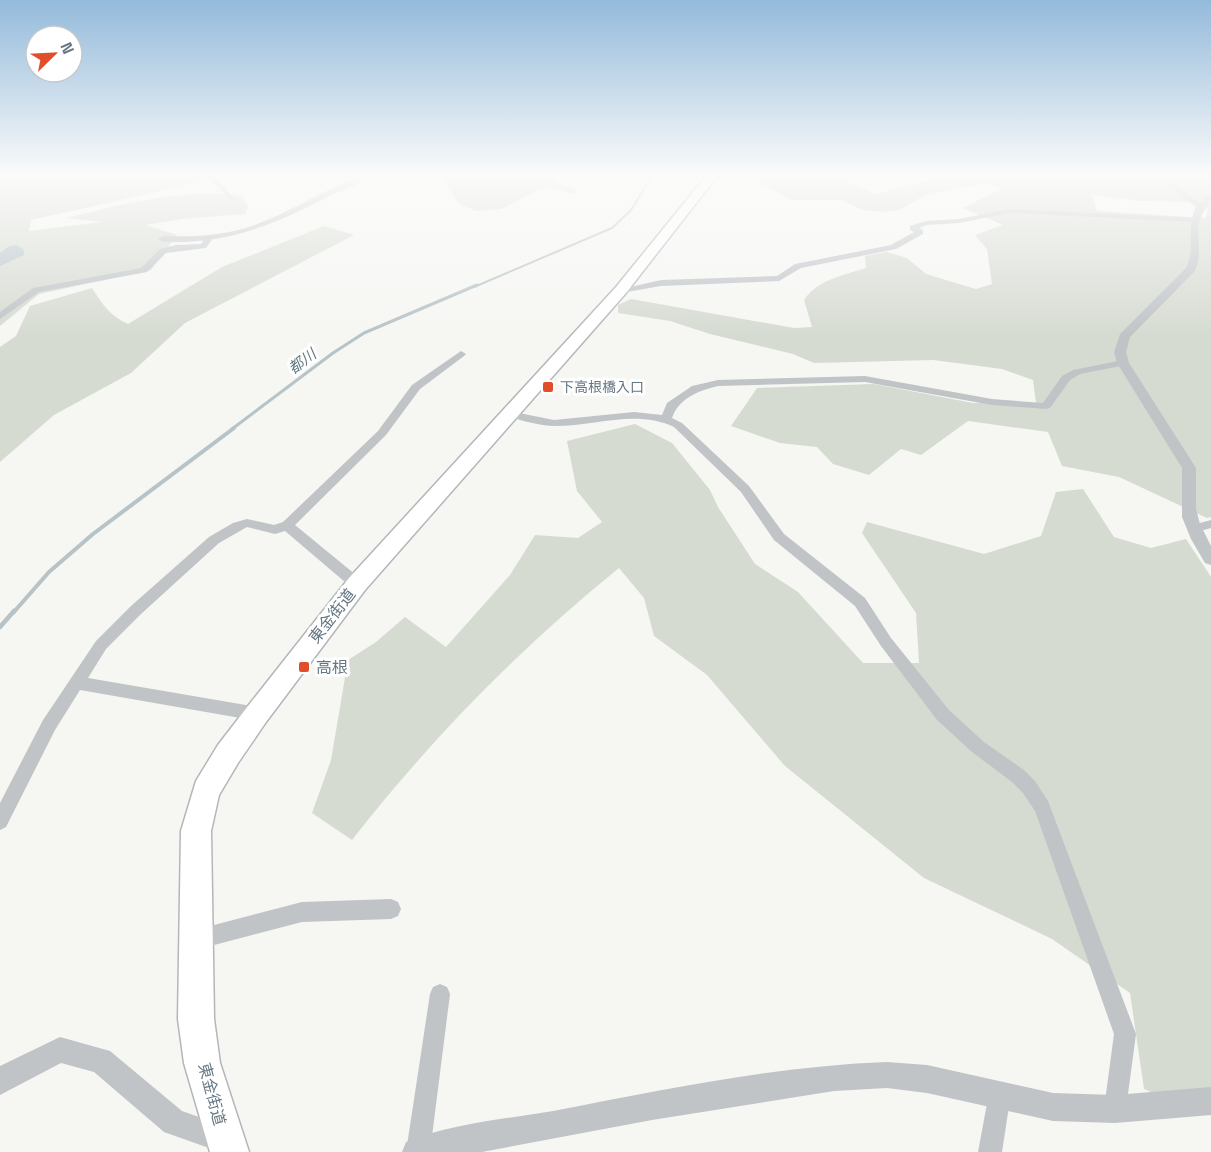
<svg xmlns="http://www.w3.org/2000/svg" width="1211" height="1152" font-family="'Space Grotesk','Noto Sans JP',sans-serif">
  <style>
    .green { fill: #d6dbd2; fill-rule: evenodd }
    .water { fill: #b6c3c7 }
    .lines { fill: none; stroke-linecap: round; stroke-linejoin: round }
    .stream-far3 { stroke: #b6c3c7; stroke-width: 2 }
    .stream-far2 { stroke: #b6c3c7; stroke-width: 3 }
    .stream-far1 { stroke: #b6c3c7; stroke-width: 4 }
    .stream { stroke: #b6c3c7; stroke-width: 4.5 }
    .trunk-casing { stroke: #b3b7ba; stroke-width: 3 }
    .minor { fill: #c0c4c7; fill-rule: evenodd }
    .tertiary { fill: #c0c4c7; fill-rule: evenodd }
    .trunk { fill: #fff; fill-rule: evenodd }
    .poi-dot { fill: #e04e2a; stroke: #fff; stroke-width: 2 }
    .labels { text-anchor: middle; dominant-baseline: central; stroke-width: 6; stroke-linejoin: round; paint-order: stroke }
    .far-poi-label { font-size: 14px; fill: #667784; stroke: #fff; text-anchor: start }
    .far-water-label { font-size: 15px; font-style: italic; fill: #627980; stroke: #fff }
    .street-label { font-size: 16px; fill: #667784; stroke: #fff }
    .poi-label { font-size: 16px; fill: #667784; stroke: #fff; text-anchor: start }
  </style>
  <rect width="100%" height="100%" fill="#f6f6f3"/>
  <g class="green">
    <path d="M0,175h198l3,7 -170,38 -2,11 74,-9 -36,-4c57,-14 116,-30 175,-22l6,11 -3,7 -63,5 -37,6 32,10 -26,35 -112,24 -39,32z"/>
    <path d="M440,175h114l3,7 22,9 -7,3 -23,-7 -10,2 -37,20 -26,2 -18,-8z"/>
    <path d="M745,175h91l39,19 52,-13 11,-6h135l19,4 6,-4h113v342l-4,1 -88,-41 -57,-11 -14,-34 -80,-11 -47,34 -20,-6 -32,26 -36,-11 -16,-17 -37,-4 -49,-17 26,-38 117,-4 99,19h63l-3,-23 -31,-11 -69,-9 -119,3 -21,-9 -83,-20 -40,-13 -52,-8v-8l13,-6 163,29 18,-1 -8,-27c13,-20 40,-25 62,-32l-1,-12 22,-4 20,6 19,16 50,15 16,-5 -5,-35 -12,-14 28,-10 -40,-17 39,-19 -15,-5 -25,3 -38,9 -25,14 -18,2 -18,-2 -22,-10h-49zM1092,195l49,6 61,1 6,7 -2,9 -109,-7z"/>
    <path d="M324,226l30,9 -169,88 -54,50 -77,42 -54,47v-115l16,-11 14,-30 62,-18c10,16 18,28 36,36l94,-57z"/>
    <path d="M635,424l37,19 38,47 8,17 37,57 43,28 65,71h56l-3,-50 -54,-80 5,-11 117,32 57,-18 15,-44 27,-3 31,48 37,11 35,-9 25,38v512l-35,14 -32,-14 -14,-96 -78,-54 -128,-61 -139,-112 -78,-91 -53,-39 -10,-38 -25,-30c-98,79 -189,172 -267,272l-40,-27 19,-53 17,-100 28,-18 29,-25 41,30 64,-72 25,-40 43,3 24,-16 -25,-31 -10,-50z"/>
  </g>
  <path class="water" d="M17,245l7,5v5l-24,11v-13l9,-7z"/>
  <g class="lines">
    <path class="stream-far3" d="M474,287l138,-59 19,-18 22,-35"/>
    <path class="stream-far2" d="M232,429l101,-76 31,-20 113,-48"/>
    <path class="stream-far1" d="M13,613l36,-41 44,-38 141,-106"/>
    <path class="stream" d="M0,627l14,-16"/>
    <defs>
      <path id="trunk" d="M707,175h11l-92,118 -261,297 -99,132 -28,41 -19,32 -8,36 3,188 6,44 29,89h-39l-26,-89 -6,-44 3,-188 15,-50 22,-36 30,-39 101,-128 267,-291z"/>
    </defs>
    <use href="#trunk" class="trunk-casing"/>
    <g class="minor">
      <path d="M206,175h7l21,23v2h-4z"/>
      <path d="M1152,175h8l46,32 -7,2z"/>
      <path d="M1009,209l186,9 4,2 -4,2 -186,-9 -50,10 -32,2 -8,3 4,2v4l-27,15 -95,19 -22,13 -118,5 -40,7 -4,-3 44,-10 116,-4 18,-12 96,-19 23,-13 -4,-2v-4l16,-5 33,-2z"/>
      <path d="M206,236l7,2 -7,10 -40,5 -19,19 -108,20 -39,27v-7l33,-24 108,-20 19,-19 16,-4 25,-1z"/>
      <path d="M461,351l5,3 -2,2 -44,33 -34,46 -91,90 67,55 2,4 -2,4h-10l-67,-57 -10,3 -28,-7 -28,16 -78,71 -35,35 -18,29 169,29 6,2 2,5 -2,5 -6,2 -177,-31 -25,40 -49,97 -6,3v-27l43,-83 53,-79 35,-35 78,-69 24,-14 14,-4 27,6 9,-3 95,-91 34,-46z"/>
      <path d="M1123,360l3,1v4l-46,9 -10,6 -20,28 -4,1 -54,-4 -127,-23 -147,4c-20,5 -39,12 -46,32l10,5 67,63 35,48 81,64 26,40 58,72 35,32 40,28 11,11 13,20 88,233 -10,75 -3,8 -8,3 -8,-3 -3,-8 10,-75 -79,-223 -12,-18 -11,-11 -40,-30 -35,-32 -56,-74 -26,-40 -81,-66 -33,-48 -67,-65c-38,-18 -78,-1 -119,-1 -17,0 -34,-6 -50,-10l-1,-2 5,-3 45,9 80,-8 28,3 5,-12 25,-17 26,-6 147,-4 127,23 51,4 19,-27 11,-6z"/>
      <path d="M1211,520v8l-18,5 -6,-4 2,-3z"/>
      <path d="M391,899l7,3 3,7 -3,7 -7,3 -89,3 -107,28 -7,-3 -3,-7 3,-7 7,-3 107,-28z"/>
      <path d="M440,984l7,3 3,7 -20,158h-24l24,-158 3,-7z"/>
      <path d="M1000,1082l8,3 3,8 -9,59h-24l11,-59 3,-8z"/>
    </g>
    <g class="tertiary">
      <path d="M362,175h11c-12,9 -28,14 -42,20 -57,30 -102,49 -168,47l-5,-3 5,-3c27,1 53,0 79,-7 42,-12 79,-38 120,-54z"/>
      <path d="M1211,194c0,11 -9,16 -11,26 -5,19 4,35 -6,52l-64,65 -4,15 3,11 67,105v41l4,15 11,22v19l-6,-2 -14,-24 -9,-22v-49l-65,-105 -3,-11 6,-18 66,-66c13,-23 -8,-58 25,-74z"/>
      <path d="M60,1037l50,14 72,60 51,18 4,10 -4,10 -13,3 -56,-20 -70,-60 -33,-9 -61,32v-29z"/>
      <path d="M887,1062l40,3 126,28 62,2 96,-8v28l-96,8 -62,-2 -126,-28 -40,-5 -53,3 -182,29 -170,32h-80l4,-10c43,-18 100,-23 147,-31 110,-21 222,-45 334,-49z"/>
    </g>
    <use href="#trunk" class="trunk"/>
  </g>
  <linearGradient id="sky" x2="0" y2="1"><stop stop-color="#94badb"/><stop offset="0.52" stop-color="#fbfbfa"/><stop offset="1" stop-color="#fbfbfa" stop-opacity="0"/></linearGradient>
  <rect width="1211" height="336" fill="url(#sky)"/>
  <g class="poi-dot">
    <rect x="542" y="381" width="12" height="12" rx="3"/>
    <rect x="298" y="661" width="12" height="12" rx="3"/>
  </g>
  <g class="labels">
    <g class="far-poi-label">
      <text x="560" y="387">下高根橋入口</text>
    </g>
    <g class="far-water-label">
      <text transform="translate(302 361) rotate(-37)">都川</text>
    </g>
    <g class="street-label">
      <text transform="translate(332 616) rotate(-52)">東金街道</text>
      <text transform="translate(212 1094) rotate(75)">東金街道</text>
    </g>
    <g class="poi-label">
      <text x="316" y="667">高根</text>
    </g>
  </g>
  <g transform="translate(54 54) rotate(66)"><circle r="28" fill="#ffffff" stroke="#c2c9ce" stroke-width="1.5"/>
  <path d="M0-4.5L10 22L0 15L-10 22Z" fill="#e04e2a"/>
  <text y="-9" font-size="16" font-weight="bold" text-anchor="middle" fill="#667784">N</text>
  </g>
</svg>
